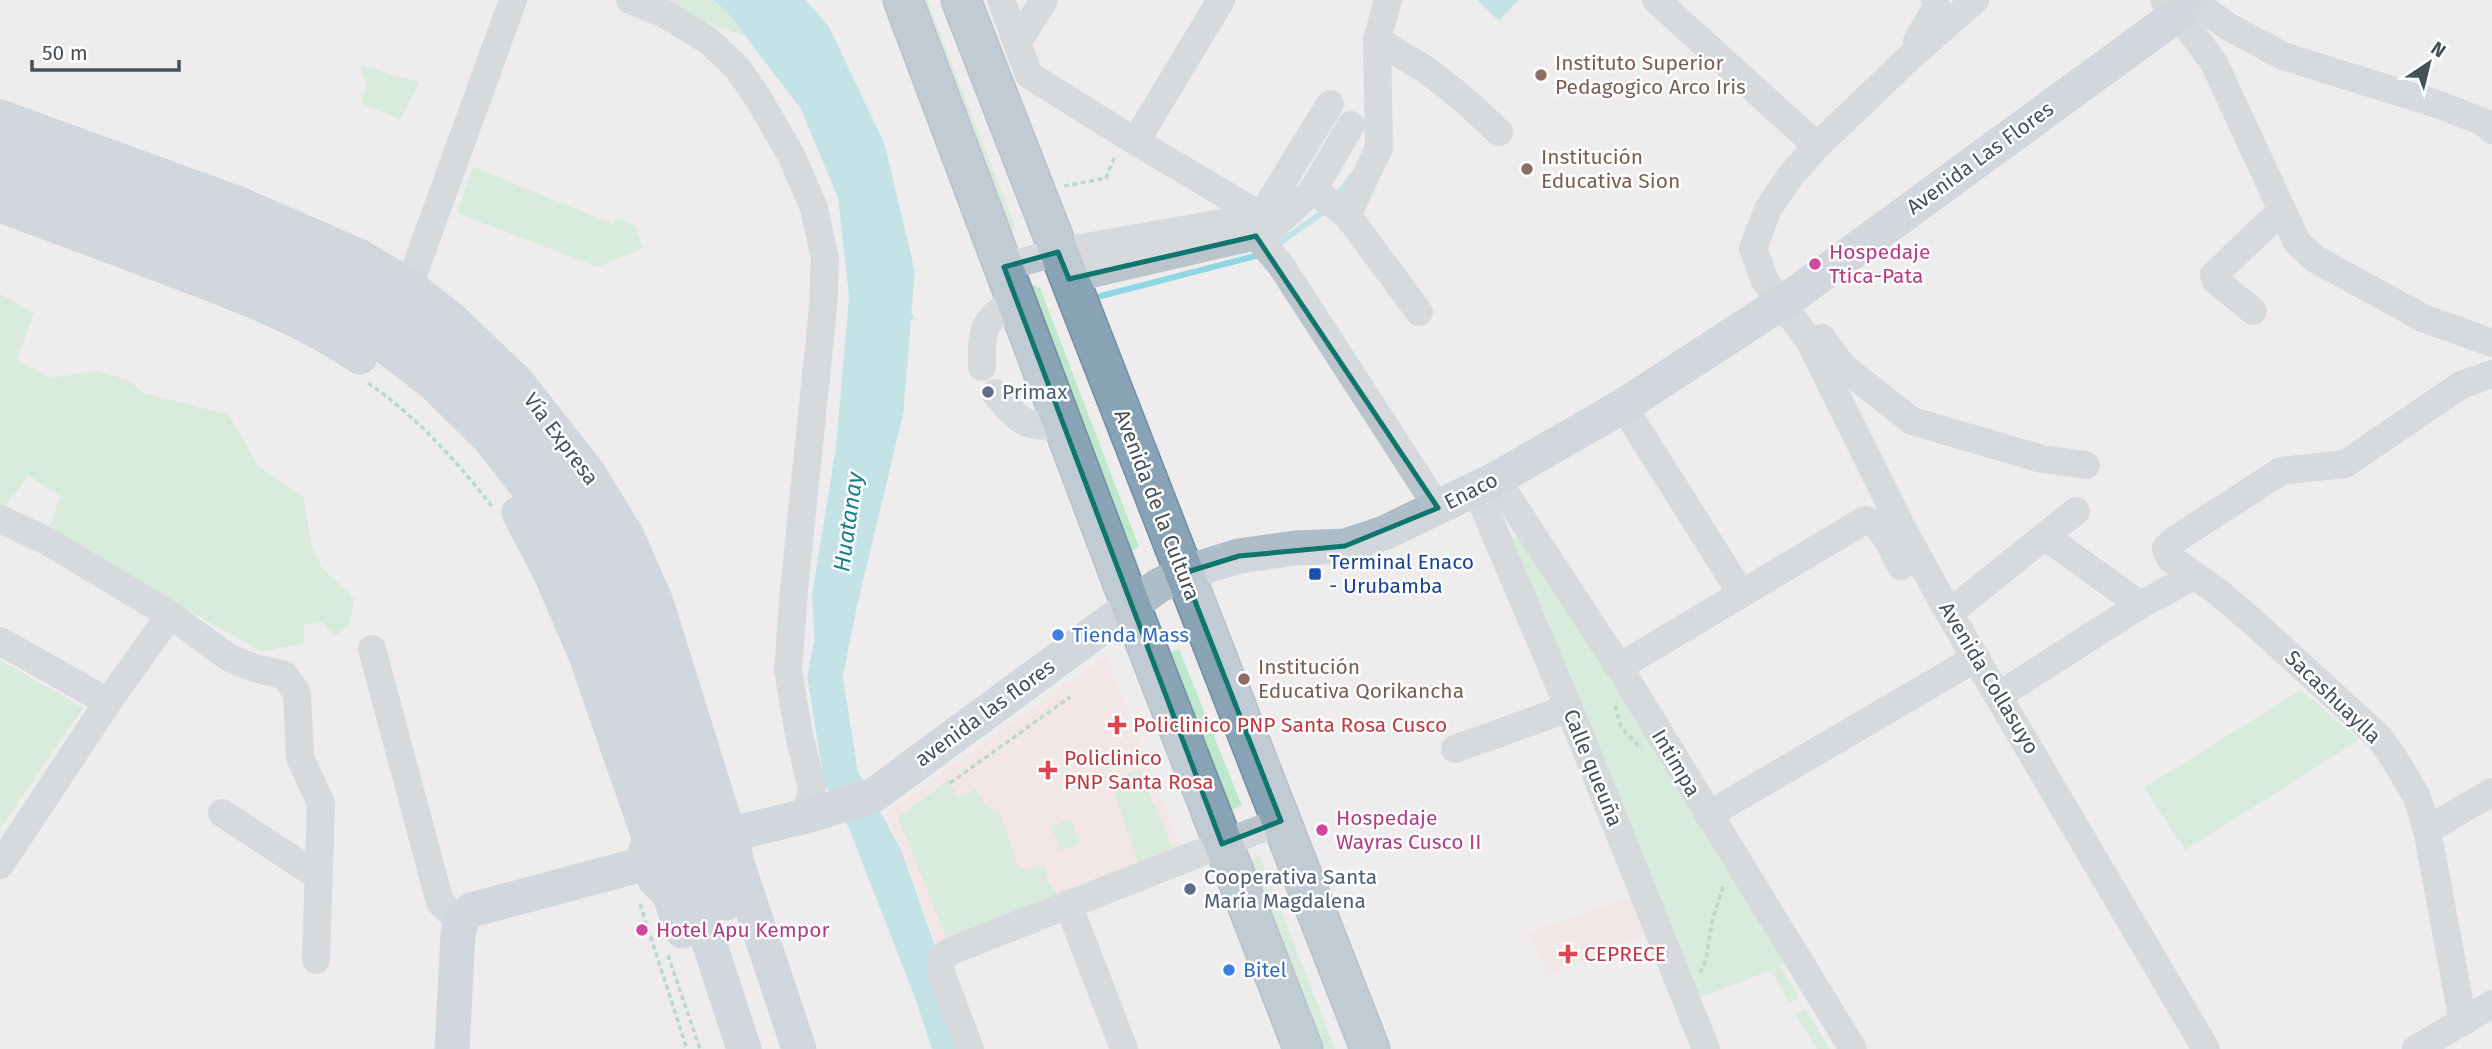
<svg xmlns="http://www.w3.org/2000/svg" width="2492" height="1049" font-family="'Fira Sans',sans-serif">
  <style>
    .medical { fill: #f7dddd }
    .green { fill: #bde9ca }
    .water { fill: #8fd7e1 }
    .lines { fill: none; stroke-linecap: round; stroke-linejoin: round }
    .stream { stroke: #8fd7e1; stroke-width: 6 }
    .river { stroke: #8fd7e1; stroke-width: 35 }
    .highway-casing { stroke: #738ea2; stroke-width: 41 }
    .path { stroke: #79c398; stroke-width: 3.5; stroke-dasharray: 5 3.5; stroke-linecap: butt }
    .minor { stroke: #bbc4ca; stroke-width: 28 }
    .major { stroke: #aebdc8; stroke-width: 35 }
    .highway { stroke: #88a2b6; stroke-width: 38 }
    .marked { fill: none; stroke: #0f766e; stroke-width: 5; stroke-linejoin: round }
    .education-dot { fill: #8d6e63; stroke: #fff; stroke-width: 2.5 }
    .hotel-dot { fill: #d1479c; stroke: #fff; stroke-width: 2.5 }
    .service-dot { fill: #5c6f8a; stroke: #fff; stroke-width: 2.5 }
    .transit-dot { fill: #1a4fb4; stroke: #fff; stroke-width: 2.5 }
    .shop-dot { fill: #3f7fe0; stroke: #fff; stroke-width: 2.5 }
    .health-dot { fill: #e0444e; stroke: #fff; stroke-width: 2.5 }
    .labels { text-anchor: middle; dominant-baseline: central; stroke-width: 5; stroke-linejoin: round; paint-order: stroke }
    .education-label { font-size: 21px; fill: #785e54; stroke: #fff; text-anchor: start }
    .street-label { font-size: 21px; fill: #465057; stroke: #fff }
    .hotel-label { font-size: 21px; fill: #b23c85; stroke: #fff; text-anchor: start }
    .service-label { font-size: 21px; fill: #4e5e75; stroke: #fff; text-anchor: start }
    .transit-label { font-size: 21px; fill: #164399; stroke: #fff; text-anchor: start }
    .shop-label { font-size: 21px; fill: #366cbe; stroke: #fff; text-anchor: start }
    .health-label { font-size: 21px; fill: #be3a42; stroke: #fff; text-anchor: start }
    .water-label { font-size: 23px; font-style: italic; fill: #1a818f; stroke: #fff }
  </style>
  <rect width="100%" height="100%" fill="#eeecec"/>
  <g class="medical">
    <path d="M1106,656l78,202 -245,91 -52,-136z"/>
    <path d="M1634,895l16,37 -103,44 -17,-43z"/>
  </g>
  <g class="green">
    <path d="M642,0h71l14,12 18,24z"/>
    <path d="M918,0h9l89,228 -8,3z"/>
    <path d="M359,65l60,17 -18,38 -40,-17 6,-18z"/>
    <path d="M473,167l140,57 4,-6 18,7 8,23 -45,19 -141,-54z"/>
    <path d="M1028,283l12,5 99,259 -8,4z"/>
    <path d="M0,294l34,19 -17,47 34,18 44,-7 33,9 16,13 85,22 29,51 45,31 8,47 11,24 32,30 -5,27 -14,11 -13,-14 -18,3 -1,18 -41,9 -87,-49 -129,-64 14,-43 -32,-21 -28,39z"/>
    <path d="M1517,536l43,62 227,364 -7,4 19,31 -10,6 -18,-33 -74,29 -186,-460z"/>
    <path d="M1179,649l63,157 -11,4 -63,-157z"/>
    <path d="M0,660l83,48 -83,121z"/>
    <path d="M2301,690l58,50 -174,110 -41,-62z"/>
    <path d="M1139,770l35,80 -36,11 -28,-81z"/>
    <path d="M949,780l9,18 18,-9 9,17 15,7 18,53 8,5 18,-6 4,16 10,16 -112,40 -48,-120z"/>
    <path d="M1070,819l10,25 -19,7 -10,-24z"/>
    <path d="M1260,856l75,193h-13l-74,-189z"/>
    <path d="M1805,1009l25,40h-13l-23,-36z"/>
  </g>
  <g class="water">
    <path d="M713,0h69l32,36 54,114 29,122 -11,138 -46,192 -15,74 16,101 44,80 68,192h-21l-18,-54 -93,-238 -9,-162 24,-148 13,-150 -11,-99 -37,-89 -74,-97z"/>
    <path d="M1477,0h42l-20,21z"/>
  </g>
  <g class="lines">
    <g class="stream">
      <path d="M1335,199l16,-22"/>
      <path d="M1275,246l51,-36"/>
      <path d="M1101,296l162,-42"/>
      <path d="M888,320l23,-3"/>
    </g>
    <path class="river" d="M782,0l32,36 54,114 29,122 -11,138 -46,192 -15,74 16,101 44,80 68,192"/>
    <defs>
      <g id="highway">
        <path d="M903,0l228,606 172,443"/>
        <path d="M961,0l409,1049"/>
      </g>
    </defs>
    <use href="#highway" class="highway-casing"/>
    <g class="path">
      <path d="M1064,186l42,-8 9,-22"/>
      <path d="M368,383c48,33 90,79 125,125"/>
      <path d="M1615,706l6,21 20,22"/>
      <path d="M950,783l120,-86"/>
      <path d="M640,904l47,145"/>
      <path d="M668,955l32,94"/>
      <path d="M1700,973l6,-13 6,-38 12,-39"/>
    </g>
    <g class="minor">
      <path d="M630,0l35,14 44,27 29,28 20,29 33,57 23,53 11,51 -2,49 -29,282 -6,80 11,65 13,53 -4,18 2,9"/>
      <path d="M1001,0l28,75 96,60 136,81 -203,36 -54,15"/>
      <path d="M1656,0l161,146"/>
      <path d="M1975,0l-65,57 -93,89 -26,29 -23,34 -15,39 12,33 45,61 91,184 48,87 257,436"/>
      <path d="M2164,0l14,14 36,49 83,179 18,17 108,59 69,25"/>
      <path d="M2191,0l38,27 54,29 160,50 42,17 7,7"/>
      <path d="M1377,40l48,29 36,28 38,35"/>
      <path d="M1917,41l19,-33 -1,-8"/>
      <path d="M1017,43l27,-43"/>
      <path d="M1136,141l85,-141"/>
      <path d="M1313,190l34,25 72,97"/>
      <path d="M1347,215l32,-67 -2,-108 11,-40"/>
      <path d="M1261,216l69,-112"/>
      <path d="M1256,236l24,28 158,244"/>
      <path d="M1069,279l187,-43 17,-9 40,-37 38,-65"/>
      <path d="M409,286l104,-286"/>
      <path d="M2253,311l-37,-30 -2,-6 68,-65"/>
      <path d="M1822,338l20,28 70,55 130,38 44,6"/>
      <path d="M982,367c0,-37 -1,-48 35,-66"/>
      <path d="M995,393c25,29 29,35 68,32"/>
      <path d="M1623,406l118,187"/>
      <path d="M1496,479l123,188 234,382"/>
      <path d="M1476,489l93,219 137,341"/>
      <path d="M0,519l47,22 123,74"/>
      <path d="M2046,537l94,68"/>
      <path d="M1949,613l127,-102"/>
      <path d="M0,641l108,61"/>
      <path d="M372,649l68,253 14,14 8,3"/>
      <path d="M1619,667l246,-147c18,3 28,31 36,46"/>
      <path d="M1998,696l142,-91 54,-29"/>
      <path d="M1455,749l114,-41"/>
      <path d="M222,813l96,63"/>
      <path d="M1708,815l268,-157"/>
      <path d="M2427,830l65,-38"/>
      <path d="M0,865l108,-163 62,-87 58,42 26,11 30,7 13,18 3,65 21,45 -5,157"/>
      <path d="M1068,904l56,145"/>
      <path d="M2463,1022l-36,-192 -10,-33 -20,-34 -18,-26 -127,-116 -34,-29 -48,-34 -4,-9 7,-8 108,-70 64,-7 116,-79 31,-11"/>
      <path d="M970,1049l-30,-79 1,-12 10,-7 330,-130"/>
      <path d="M2416,1049l76,-45"/>
    </g>
    <g class="major">
      <path d="M0,117l239,87 120,52 50,30 42,33 66,63 70,89 40,65 29,66 69,221 7,11 4,26 63,189"/>
      <path d="M0,147l252,95 85,38 63,39 60,50 59,61 49,66 38,67 34,72 86,268"/>
      <path d="M0,177l209,78 83,34 73,42 67,51 57,56 54,69 42,76 28,66 131,400"/>
      <path d="M0,205c55,20 111,41 166,62 67,25 135,50 194,90"/>
      <path d="M519,513l31,59 36,84 63,181 -3,13 1,13 8,17 14,13 13,38"/>
      <path d="M732,834l78,-19 64,-20 284,-209 26,-13 55,-17 56,-8 50,-2 39,-13 112,-54 127,-73 172,-112 383,-280 7,-14"/>
      <path d="M452,1049l6,-115 4,-15 9,-9 176,-47"/>
    </g>
    <use href="#highway" class="highway"/>
  </g>
  <path d="M0 0H2492V1049H0ZM1256,236l182,272 -93,38 -106,10 -55,17 97,248 -59,23 -218,-577 54,-15 11,27z" fill="#eeecec" fill-opacity=".55" fill-rule="evenodd"/>
  <path class="marked" d="M1256,236l182,272 -93,38 -106,10 -55,17 97,248 -59,23 -218,-577 54,-15 11,27z"/>
  <g class="education-dot">
    <circle cx="1541" cy="75" r="7"/>
    <circle cx="1527" cy="169" r="7"/>
    <circle cx="1244" cy="679" r="7"/>
  </g>
  <g class="hotel-dot">
    <circle cx="1815" cy="264" r="7"/>
    <circle cx="1322" cy="830" r="7"/>
    <circle cx="642" cy="930" r="7"/>
  </g>
  <g class="service-dot">
    <circle cx="988" cy="392" r="7"/>
    <circle cx="1190" cy="889" r="7"/>
  </g>
  <rect class="transit-dot" x="1308" y="567" width="14" height="14" rx="3.5"/>
  <g class="shop-dot">
    <circle cx="1058" cy="635" r="7"/>
    <circle cx="1229" cy="970" r="7"/>
  </g>
  <g class="health-dot">
    <path d="M1113.5 714.5h7v7h7v7h-7v7h-7v-7h-7v-7h7z"/>
    <path d="M1044.5 759.5h7v7h7v7h-7v7h-7v-7h-7v-7h7z"/>
    <path d="M1564.5 943.5h7v7h7v7h-7v7h-7v-7h-7v-7h7z"/>
  </g>
  <g class="labels">
    <g class="education-label">
      <text x="1555" y="63">Instituto Superior<tspan x="1555" dy="24">Pedagogico Arco Iris</tspan></text>
      <text x="1541" y="157">Institución<tspan x="1541" dy="24">Educativa Sion</tspan></text>
      <text x="1258" y="667">Institución<tspan x="1258" dy="24">Educativa Qorikancha</tspan></text>
    </g>
    <g class="street-label">
      <text transform="translate(1980 158) rotate(-36)">Avenida Las Flores</text>
      <text transform="translate(561 439) rotate(53)">Vía Expresa</text>
      <text transform="translate(1471 491) rotate(-27)">Enaco</text>
      <text transform="translate(1157 505) rotate(69)">Avenida de la Cultura</text>
      <text transform="translate(1989 678) rotate(59)">Avenida Collasuyo</text>
      <text transform="translate(2333 697) rotate(44)">Sacashuaylla</text>
      <text transform="translate(985 713) rotate(-36)">avenida las flores</text>
      <text transform="translate(1676 763) rotate(59)">Intimpa</text>
      <text transform="translate(1593 768) rotate(68)">Calle queuña</text>
    </g>
    <g class="hotel-label">
      <text x="1829" y="252">Hospedaje<tspan x="1829" dy="24">Ttica-Pata</tspan></text>
      <text x="1336" y="818">Hospedaje<tspan x="1336" dy="24">Wayras Cusco II</tspan></text>
      <text x="656" y="930">Hotel Apu Kempor</text>
    </g>
    <g class="service-label">
      <text x="1002" y="392">Primax</text>
      <text x="1204" y="877">Cooperativa Santa<tspan x="1204" dy="24">María Magdalena</tspan></text>
    </g>
    <g class="transit-label">
      <text x="1329" y="562">Terminal Enaco<tspan x="1329" dy="24">- Urubamba</tspan></text>
    </g>
    <g class="shop-label">
      <text x="1072" y="635">Tienda Mass</text>
      <text x="1243" y="970">Bitel</text>
    </g>
    <g class="health-label">
      <text x="1133" y="725">Policlinico PNP Santa Rosa Cusco</text>
      <text x="1064" y="758">Policlinico<tspan x="1064" dy="24">PNP Santa Rosa</tspan></text>
      <text x="1584" y="954">CEPRECE</text>
    </g>
    <g class="water-label">
      <text transform="translate(848 522) rotate(-82)">Huatanay</text>
    </g>
  </g>
  <g transform="translate(2429 63) rotate(35)" stroke="#ffffff" stroke-width="5" paint-order="stroke">
  <path d="M0-5L12 26L0 18L-12 26Z" fill="#465057"/>
  <text y="-10" font-size="19" font-weight="bold" text-anchor="middle" fill="#465057">N</text>
  </g>
  <path d="M32 60v10h147v-10" fill="none" stroke="#465057" stroke-width="3.5"/>
  <text x="42" y="60" font-size="21" fill="#465057" stroke="#ffffff" stroke-width="5" paint-order="stroke">50 m</text>
</svg>
